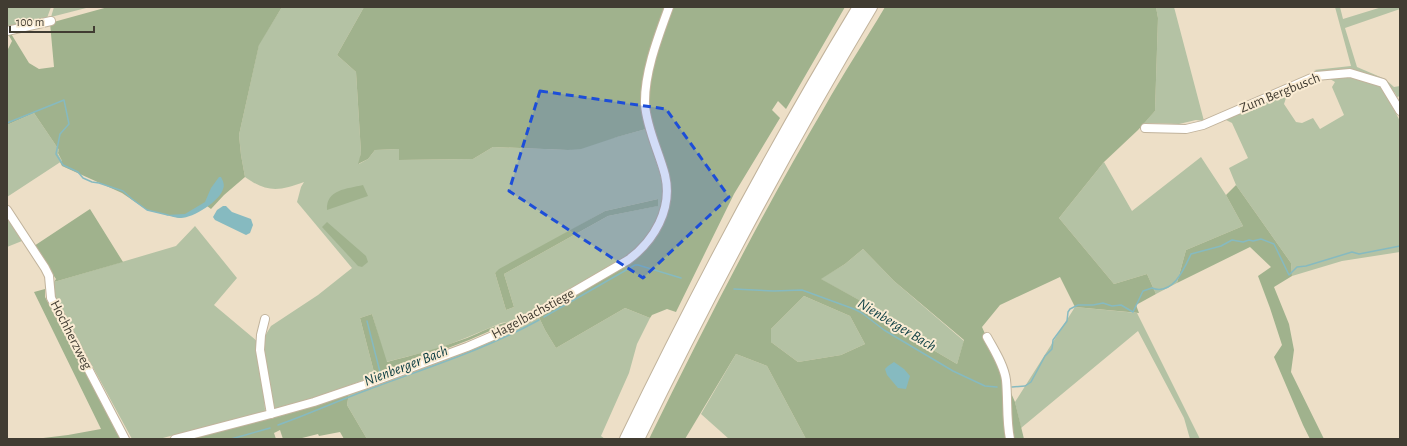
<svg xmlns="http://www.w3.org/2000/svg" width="1407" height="446" font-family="'Alegreya Sans',sans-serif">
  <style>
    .green { fill: #b4c2a4; fill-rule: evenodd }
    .forest { fill: #a0b28d; fill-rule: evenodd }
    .water { fill: #86bac0 }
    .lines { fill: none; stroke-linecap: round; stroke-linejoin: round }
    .stream { stroke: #86bac0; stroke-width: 1.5 }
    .minor-casing { stroke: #c1b39c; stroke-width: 10 }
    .highway-casing { stroke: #c1b39c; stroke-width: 14 }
    .minor { stroke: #fff; stroke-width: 8 }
    .highway { stroke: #fff; stroke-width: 12 }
    .marked { fill: #1d4ed8; fill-opacity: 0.2; stroke: #1d4ed8; stroke-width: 3; stroke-dasharray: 8 5; stroke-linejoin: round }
    .labels { text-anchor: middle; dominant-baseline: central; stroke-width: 4; stroke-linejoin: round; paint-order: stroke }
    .street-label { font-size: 14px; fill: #413c32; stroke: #faecd4 }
    .water-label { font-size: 15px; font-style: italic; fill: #0e3f44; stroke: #faecd4 }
  </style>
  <rect width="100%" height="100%" fill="#eddfc7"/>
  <g class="green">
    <path d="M7,7h44l-4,11 -40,10z"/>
    <path d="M54,7h36l-39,10z"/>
    <path d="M282,7h82l-27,48 19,17 5,81 -2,11 9,-5 7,-9 24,-1 1,11 73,-1 20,-12 75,3 78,-21 14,45 3,15 -1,20 -8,21 -16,20 -106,62 -19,9 -12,2 -33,14 -31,12 -51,13 -14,-48 -12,4 15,58 -58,21 -42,12 -3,-9 -9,-45 2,-19 6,-10 47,-31 34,-27 -55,-66 4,-15 3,-5c-24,9 -37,11 -59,-5l-4,-22 -2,-20 20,-91zM658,199l-1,7 -49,10 -104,58 10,33 -8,3 -11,-37 110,-62z"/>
    <path d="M1156,7h18l30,114 -8,-1 -17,4 -35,-1 11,-12 3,-93z"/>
    <path d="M1335,7h5l3,12 39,-12h18v2l-55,19 12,39 28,12 9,8 6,-1v10l-3,1 -2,-4 -8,-8 -34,-14 -34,1 -5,-2 37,-4z"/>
    <path d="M1349,77l32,9 19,35v131l-58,9 -50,15 -1,-13 -55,-78 -7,-17 19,-10 -16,-35 -8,-4 64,-27 -4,12 12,18 6,1 11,-5 7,11 24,-14 -12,-28 3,-5 -5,-3z"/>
    <path d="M34,113l25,37 -1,4 4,7 -55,36v-72z"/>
    <path d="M1201,157l25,38 17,31 -57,24 -9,33 -21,11 -9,-20 -33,10 -55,-66 45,-56 28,49z"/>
    <path d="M7,218l15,23 -15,6z"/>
    <path d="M195,226l42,52 -23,27 44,37c-2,25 7,45 7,69l-106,28h-27l-79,-145 1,-12 122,-36z"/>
    <path d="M863,249l31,32 70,60 -7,23 -70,-41 -17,-17 -50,-27 25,-15z"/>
    <path d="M804,296l46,20 15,28 -24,11 -43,7 -27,-20v-13z"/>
    <path d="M1075,307l62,6 63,126h-10l-6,-21 -46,-87 -117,97 -6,-26z"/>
    <path d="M625,308l25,10 -13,26 -8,29 -28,63 4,3h-238l-20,-34 2,-12 189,-78 7,15 11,18z"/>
    <path d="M736,354l31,12 39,73h-77l-28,-25z"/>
  </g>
  <g class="forest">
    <path d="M108,7h174l-23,38 -20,90 2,20 4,22 -21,18 -13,14 -4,-3 -27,12 -33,-8 -25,-17 -60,-27 -2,-4 2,-1 -4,-8 1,-3 -25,-37 -27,12v-74l5,-10 -4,-7 2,-2 19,31 10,6 15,-2 -4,-44z"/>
    <path d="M364,7h300l-17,56 -4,55 3,11 -29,8 -36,12 -13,1 -75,-3 -20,12 -74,1v-11l-24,1 -7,9 -10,5 3,-11 -5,-81 -19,-17z"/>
    <path d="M669,7h176l-59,102 -8,-8 -6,9 8,8 -46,76 -58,118 -9,-3 -15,6 -2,3 -25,-10 -69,40 -11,-18 -8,-17 109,-69 20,-46 -21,-104z"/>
    <path d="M885,7h271l2,11 -3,93 -17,19 -34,32 -45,56 55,66 33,-10 9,20 -20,11 3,8 -64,-6 -15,-30 -60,28 -18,22 33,75 9,37h-218l-39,-73 -31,-12 -51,85h-36c55,-112 112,-224 175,-331 19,-34 41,-67 61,-101zM863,249l31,32 70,59 -7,24 -70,-41 -17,-17 -49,-27 24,-15zM804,296l46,20 15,28 -24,11 -43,7 -27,-20v-13z"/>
    <path d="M363,185l5,11 -41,14c-1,-21 20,-21 36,-25z"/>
    <path d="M1236,185l55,78 1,13 -18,11 15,37 5,26 -3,22 33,67h-14l-7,-14 -29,-68 8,-12 -12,-37 -12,-32 13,-9 -21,-20 -73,36 9,-33 57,-24 -17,-31z"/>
    <path d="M658,199v7l-50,10 -104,58 10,33 -8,3 -11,-37 4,-4 106,-58z"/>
    <path d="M90,209l33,53 -69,20 2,-3 -22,-33z"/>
    <path d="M327,222l39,34 2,6 -6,5 -4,-1 -36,-39z"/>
    <path d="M45,289v8l76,142h-86l33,-4 33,-6 -67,-137z"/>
    <path d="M372,314l15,48c27,-7 53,-14 80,-24 15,-6 29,-14 46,-17l-44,19 -94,36 -15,-58z"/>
    <path d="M349,393l-2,12 20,34h-23l-4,-7 -21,4 -1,-2 -20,5h-15l-3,-9 -6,3 2,6h-21l-1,-1 -6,1h-62z"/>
  </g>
  <g class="water">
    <path d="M219,177h2c2,4 4,8 2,12 -3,12 -30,29 -42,29 -5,0 -10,-2 -15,-3l19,-1 20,-12 6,-14z"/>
    <path d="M223,206h3l6,6 19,7 2,6 -3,8 -4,2 -31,-15 -2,-3 4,-7z"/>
    <path d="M894,362l10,7 6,7 -4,13 -8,-1 -11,-13 -2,-6 3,-3z"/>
  </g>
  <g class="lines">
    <g class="stream">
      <path d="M7,123l57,-23 5,24 -9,10 -4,20 7,11 15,7 5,6 9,4 7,1 24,8 9,8 15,11 21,5"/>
      <path d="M734,289l40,2 28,-1 52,19 8,4 22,17 69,41 32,15 12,1"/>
      <path d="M544,317l91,-52h3l43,13"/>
      <path d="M367,321l13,51"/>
      <path d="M1012,387l13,-1 6,-4 14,-26 7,-7 1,-9 14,-19 1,-9 2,-3 8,-4h15l10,-2 9,3 9,-1 12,7 10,-21 9,-3c21,8 32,-19 39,-34l30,-8 11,-6 11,2 6,-2 4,1 8,-2 13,5 15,31 8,-8 9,-1 46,-14 7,2 41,-8"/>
      <path d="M278,425c34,-12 66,-27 100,-39 54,-20 110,-38 161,-66"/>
      <path d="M231,439l39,-11"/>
    </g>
    <defs>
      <g id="minor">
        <path d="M7,31l44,-10"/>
        <path d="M1145,128l41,1 17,-4 113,-49 34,-3 33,10 17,28"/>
        <path d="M7,210l38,58 4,8 2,22 74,141"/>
        <path d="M265,319l-4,16 -1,15 11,64"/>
        <path d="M987,337c7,13 17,28 19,43 2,20 0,39 4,59"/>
        <path d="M175,439l96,-25 43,-12 50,-17 103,-38 28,-12 42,-22 91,-53c26,-19 45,-51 37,-85 -6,-23 -18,-46 -20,-70 -1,-32 13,-68 24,-98"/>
      </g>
      <g id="highway">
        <path d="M626,439c71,-147 148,-292 233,-432"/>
        <path d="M638,439c72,-147 149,-292 233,-432"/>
      </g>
    </defs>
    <use href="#minor" class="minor-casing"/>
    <use href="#highway" class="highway-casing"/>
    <use href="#minor" class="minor"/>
    <use href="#highway" class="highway"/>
  </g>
  <path class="marked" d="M540,91l126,18 63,88 -86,81 -134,-87z"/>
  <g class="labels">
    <g class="street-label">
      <text transform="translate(1280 93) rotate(-22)">Zum Bergbusch</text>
      <text transform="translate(533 314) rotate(-28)">Hagelbachstiege</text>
      <text transform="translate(71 335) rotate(63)">Hochherzweg</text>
    </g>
    <g class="water-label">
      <text transform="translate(897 325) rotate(31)">Nienberger Bach</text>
      <text transform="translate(406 366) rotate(-21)">Nienberger Bach</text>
    </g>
  </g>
  <rect width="1407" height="446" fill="none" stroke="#413c32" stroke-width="16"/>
  <path d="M10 26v6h84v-6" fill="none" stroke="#413c32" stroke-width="2"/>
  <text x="16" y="26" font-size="12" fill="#413c32" stroke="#faecd4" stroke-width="3" paint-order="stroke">100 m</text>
</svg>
